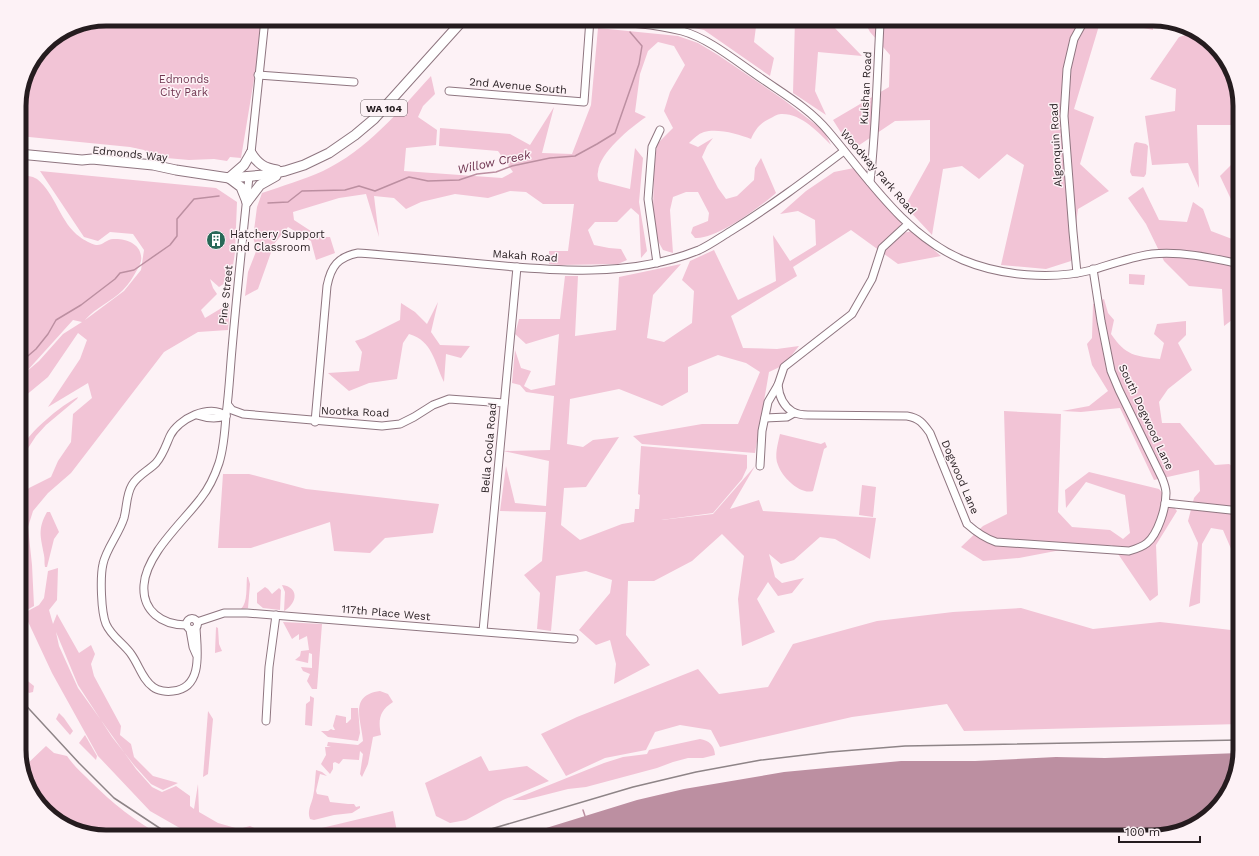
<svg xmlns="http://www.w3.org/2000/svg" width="1259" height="856" font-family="'Work Sans',sans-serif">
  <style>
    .green { fill: #f2c4d6; fill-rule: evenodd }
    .water { fill: #bc8fa1 }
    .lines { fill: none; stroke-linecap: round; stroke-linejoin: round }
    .stream { stroke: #bc8fa1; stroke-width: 1.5 }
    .minor-casing { stroke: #8f7680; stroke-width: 9 }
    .major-casing { stroke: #8f7680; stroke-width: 11 }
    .minor { stroke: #fff; stroke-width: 7 }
    .major { stroke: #fff; stroke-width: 9 }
    .rail { stroke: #8e8487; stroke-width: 1.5 }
    .labels { text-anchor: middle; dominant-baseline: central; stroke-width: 3; stroke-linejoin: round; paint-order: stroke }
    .shield { fill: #fdf2f6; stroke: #665c60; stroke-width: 1 }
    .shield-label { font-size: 10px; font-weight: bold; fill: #251c1f }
    .park-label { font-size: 11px; fill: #703651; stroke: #fdf2f6 }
    .street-label { font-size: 11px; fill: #251c1f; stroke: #fdf2f6 }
    .poi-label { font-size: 11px; fill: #251c1f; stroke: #fdf2f6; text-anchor: start }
    .water-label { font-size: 12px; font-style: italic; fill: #6d324e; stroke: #fdf2f6 }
    .rim { fill: none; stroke: #251c1f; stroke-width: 5 }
  </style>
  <rect width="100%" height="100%" fill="#fdf2f6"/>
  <g class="green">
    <path d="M106,19h158l-23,139 -11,-1 -3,4 -13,-2 -25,1 -34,-3 -11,-7 -14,-3 -111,-11v-35l9,-33 17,-24 28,-18z"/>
    <path d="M628,19h129l-3,23 20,16 -4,18 -66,-46 -44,-9z"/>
    <path d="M795,19h38l-4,3 33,34 -44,-4 -3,39 11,24 -33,-22z"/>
    <path d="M863,19h238l-27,90 20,8 -14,47 29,27 -31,18 -7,52 -25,8 -45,-4 23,-100 -17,-11 -28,25 -17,-13 -19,3 -11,66 -27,-29 25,-45v-41l-35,1 -43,29 -19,-30 56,-33 1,-32 -20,-23z"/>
    <path d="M1102,19h51v11z"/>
    <path d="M598,28l80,8 20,7 20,12 66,45 40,31 7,14c-13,-13 -30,-32 -50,-31 -4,0 -8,3 -12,5 -9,4 -14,11 -18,20 -12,-5 -34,-11 -47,-7 -6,2 -10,6 -15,11l9,4 15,-9 -6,8 -5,11 16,31 8,11 11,-3 17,-16 1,-12 6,-10 15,35c-16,14 -60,47 -81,45l-4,-5 2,-6 15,-6 1,-8 -11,-21h-12l-13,5 -3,13 3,43 -10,-3 -5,-9 -5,-32 1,-40 3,-25 16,-16 -9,-17 6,-19 15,-27 -11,-19 -16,-4 -10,9 -8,23 -5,38 11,5c-15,10 -47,36 -48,55 -1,3 0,6 1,9l31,8 5,-41 8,10 -4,44 8,49 -6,7 -2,-43 -8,-7 -14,14h-22l-7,8 6,15 15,3 12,1 6,11 -9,4 -57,1 -12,-1v-13h19l6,-47h-31l-17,-12 -16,-1 -22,7 -33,-4 -34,8 -15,7 -12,-11 -20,-2 5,41 -13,-43 -27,4 -46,14 1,8 26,17h10l5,16 -19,7 -5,-19 -23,-14 -14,17 -16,45 -13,7 3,-24 9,-23 -4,-11 4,-31 5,-14c20,-7 41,-13 61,-22 44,-21 76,-60 108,-95l4,18 -12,12 -5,11 19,13 -1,15 -30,3 -2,23 98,7 11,-6 -15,-21 -59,-5 1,-18 70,6 20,11 24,-38 -12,46 30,1 19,-49z"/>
    <path d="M1196,32l5,2 27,29 12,43v19h-43l2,63 -11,-25 -36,2 -7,-49 30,-5 1,-22 -26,-10 29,-42z"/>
    <path d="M1136,142l10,2 2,2 -2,28 -2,3 -12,-1 -2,-4 4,-28z"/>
    <path d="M1240,156v57l-2,1 -18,-38z"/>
    <path d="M854,168l48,53 -3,7 4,5 9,-2 29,25 -43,8 -47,-34 -58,37 4,9 -66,40 12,32 34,1 22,-3 -15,19 -15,7 -14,81 -113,-9 -9,-8 69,-12h36l22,-52 -14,-9 -28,-8 -30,12v25l-26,14 -43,-17 -49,10 -3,45 16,3 10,-7 26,-3 -33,50 -22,1 -3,37 19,15 42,-16 12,-2 1,-13h4l1,-14 -2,-1 3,-48 106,9v13l-5,11 -29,34 -52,7 52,-6 42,-48 -25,43 29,-9 4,11 113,7 -6,41 -35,-20 -15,-2 -26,23 -13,4 -12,-10 6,23 7,6 22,-5 -12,15 -14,3 -10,-14 -11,17 18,33 -33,14 -4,-47 6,-43 -22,-22 -30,27 -38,20h-26l-2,54 24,30 -36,19 2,-20 -6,-24 -14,5 -17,-15 31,-37 2,-13 -26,-9 -30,5 -5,55 -14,-2 3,-36 -16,-18 18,-14 4,-49 -46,-1 6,-45 9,37 31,3 3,-45 -46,-10 47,-1 4,-54 -28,-4 -6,-7 -8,-2 3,-33 6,18 10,3 -7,15 7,4 24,-5 4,-51 -33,10 -11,-10 4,-15h41l5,-43h13l-3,60 41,-6 3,-53 62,-13 -28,31 -6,43 17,4 28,-19 2,-32 -12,-11 8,-19 24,-11 24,50 38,-19 -3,-46 17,26 26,-16 -1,-25 -17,-9 -18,3 26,-23 28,-19z"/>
    <path d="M40,171l176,17 21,14 -2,50 -4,27 -12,8 -9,-8 3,9 4,6 -16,16 4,8 25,-15 -2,27 -30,2 -34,20 -93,121 -23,20 -15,18 -5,16 4,38 2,41 -7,4 -8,-21v-90l10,-11 22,-11 7,-16 13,-19 2,-28 19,-16 -4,-15 -40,24 32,-48 7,-19 -9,-7 -30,44 -29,24v-226c6,0 13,1 18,4 19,15 23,44 43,58 4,3 11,7 16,8 6,1 11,-6 17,-6 11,-1 27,4 28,17 1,5 -1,9 -4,14 -4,7 -8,14 -14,20 -11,11 -28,18 -38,30l39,-29 17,-21 3,-20 -11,-16 -23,-2 -12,9 -14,-4zM73,320l9,2 -19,12 -24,27 -13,11z"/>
    <path d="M1143,187l16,33 28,2 6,-20 10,7 8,22 29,11v72l-16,12 -2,-37 -33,-3 -25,-25 -18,-37 -18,-26z"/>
    <path d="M1129,274l16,1 -1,10 -15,-1z"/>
    <path d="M1104,299l4,14 6,7 -3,14c15,22 24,22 49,25l4,-16 -10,-9 3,-10 29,-3v14l-8,8 14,27 -24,19 -9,13 3,21h18l35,42 14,-1 11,7v147l-5,-7v-53l-12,-28 -12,-2 -9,16 -2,59 -11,4 9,-64 -10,-22 6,-23 6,-7 -1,-21 -45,10 -34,-72 -39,4 -19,-1 27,-5 19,-15 -16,-26 -5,-21 5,-6 1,-34z"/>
    <path d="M438,302l-7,30 9,13 30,1 -9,12 -15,-4 -2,28c-10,-20 -11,-41 -35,-48l-6,9 -6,36 -28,4 -20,8 -21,-18 31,-2 3,-19 -7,-11 9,-3 36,-18 1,-17 14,9 12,12z"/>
    <path d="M78,397l-1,2 -31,26 -10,11 -17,26c0,-4 0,-9 1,-12 8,-17 41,-45 58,-53z"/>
    <path d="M1240,407v31l-7,-1 1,-22z"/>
    <path d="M1004,411l57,3 -3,98 14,15 38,3 13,9 7,-6 -5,-38 -39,-13 -20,26 -1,-18 24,-18 70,17 18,22 -21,34 2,50 -8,6 -38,-56h-25l-68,13 -36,3 -22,-14 22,-21 24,-12z"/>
    <path d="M780,434l41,10 4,-2 2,5 -3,2 -11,42c-13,4 -31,-14 -35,-26 -4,-9 0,-22 2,-31z"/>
    <path d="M223,474h26l57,15 133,15 -6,29 -48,5 -15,15 -36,-2 -4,-29 -79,26h-33z"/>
    <path d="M862,485l14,2 -3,30 -14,-2z"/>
    <path d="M47,512h3l9,20 -5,7 -7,28h-2c-1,-4 0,-8 -1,-12 -3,-18 -7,-25 3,-43z"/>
    <path d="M58,568l-1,32 -8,10 4,14 4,-10 22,39 12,-8 4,9 -4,10 3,12 27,50 -1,9 11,9 3,13 19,19 25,7 -15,7 -12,-6 -17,-19 -22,-28 -34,-52 -22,-53 3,14 19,42 58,81 16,18 10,5 14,-6 14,10v10l4,3 4,-25 1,28 19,11 21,6 11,-3 25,11h-74l-23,-10 -28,-16 -52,-55 -46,-83 -28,-60 15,-8 5,-7 4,-27z"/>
    <path d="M247,577h1l2,7 -2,24 -7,1c7,-7 5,-22 6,-32z"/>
    <path d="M282,585c17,2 16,18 2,26l1,-19z"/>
    <path d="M265,587l3,2 4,5 7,-6 2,2 -1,20 -17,-2 -6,-5v-10z"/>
    <path d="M1021,608l72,21 67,-7 80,9v93l-276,7 -17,-27 -95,13 -132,30 -9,-17 -31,-5 -25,7 -9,18 -41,8 -39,18 -25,-42 36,-17 121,-48 21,25 49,-7 25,-43 84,-23 76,-9z"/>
    <path d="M283,622l39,2 -5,65h-5l-5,-8 3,-7 -7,-3 -2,-4 11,1v-14l-3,-1 -1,10 -13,-3 5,-4 1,-5 8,-1 -2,-14 -8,4v-6l-7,5z"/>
    <path d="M216,627l2,1 1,16 3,7 -7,2z"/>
    <path d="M24,678l10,8 -1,6 -4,1 -8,-7 -2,-6z"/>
    <path d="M380,691l8,3 5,8c-14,9 -15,18 -12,33l-8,2 -5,27 -6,13 -2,-3 3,-20 -3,-3 -1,9 -16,-1v-8v8l-4,5 -4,-2 -2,1v6l-3,5 -9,-10 5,-9 -1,-8h6l-4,-1 1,-4 30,3 5,-4c-2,-22 -14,-46 17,-50z"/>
    <path d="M310,696l4,2 -2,28 -7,-1 1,-21 4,-3z"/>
    <path d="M351,708h7l2,25 -2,8 -30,-4 -7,-6h7l3,-2 2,1h2l-2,-4 3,-11 10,2v6h1l4,-4z"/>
    <path d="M208,711l5,8 -5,55 -5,3z"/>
    <path d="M59,713l5,5 9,13 -3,4 -14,-16z"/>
    <path d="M85,735l12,21 -1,4 -17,-17z"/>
    <path d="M700,739c9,2 14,5 15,16l-12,3h-15l-15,4 -16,6 -71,19 -18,2 -43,11h-13l92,-37 19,-6 24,-3 2,-4z"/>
    <path d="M46,746l8,7 13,3c6,9 15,17 23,25 22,22 46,41 74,56h-58l-48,-15 -27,-29 -8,-25z"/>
    <path d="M481,756l8,15 38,-5 22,15 -46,19 -37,20 -16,3 -14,-7 -11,-33z"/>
    <path d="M316,770l6,2 5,4 -7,-2 -4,17 1,3 11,2 2,6 18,2h6l2,3 4,-1v2l-8,5 -18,2 -20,5 -4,-1c-3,-8 1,-14 3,-22 2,-9 2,-19 3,-27z"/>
    <path d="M393,811l5,26h-114z"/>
  </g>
  <path class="water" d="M1239,753l-14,45 -29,27 -43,12h-636l120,-37 47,-11 100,-17 117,-11h74l81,-4 49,1z"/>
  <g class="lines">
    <g class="stream">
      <path d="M268,203l20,-1 14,-11 43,-1 14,-4 16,5 34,-14 19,4 31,-1 18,-6 19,-2 16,-6 38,-8 25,-2 22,-12 18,-11 24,-69 3,-18 -12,-14"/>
      <path d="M19,366l3,-5 14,-12 12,-15 8,-14 25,-15 34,-26 5,-6 14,-3 36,-25 7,-9v-17l17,-20 25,-3"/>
      <path d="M583,810l2,6"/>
    </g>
    <defs>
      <g id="minor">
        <path d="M563,19c40,3 80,2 119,12 26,7 54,30 76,45 24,17 51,32 70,55 40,47 76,104 135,129 38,16 89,20 129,10 20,-6 39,-13 60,-16 29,-3 60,4 88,10"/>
        <path d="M258,75l96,7"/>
        <path d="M449,91l135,11 6,-83"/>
        <path d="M251,153l14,-134"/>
        <path d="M870,182c6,-52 7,-105 10,-158v-5"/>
        <path d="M657,263l-9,-64 4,-52 8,-17"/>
        <path d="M1077,273l-4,-41 -9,-116 3,-47 7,-30 11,-20"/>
        <path d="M778,385c1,11 5,21 15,27 4,2 11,3 15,3l99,1c12,2 16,7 23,17l37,91c9,8 17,14 29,18l133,9c7,-2 13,-4 18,-8 11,-9 19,-35 19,-50 0,-5 -2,-10 -4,-15l-43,-88 -8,-19 -10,-50 -8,-52"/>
        <path d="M228,405l4,5 11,4 139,12 18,-2 14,-7 19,-12 16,-6 55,4"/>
        <path d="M197,415c9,3 20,4 29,1"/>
        <path d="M765,418l22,-1 7,-4"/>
        <path d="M315,422l12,-136c4,-20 11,-29 31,-33 42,3 83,7 124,11 72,7 148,14 217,-14 11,-5 22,-13 32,-19 39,-24 76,-52 113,-80"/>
        <path d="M760,466l2,-35 6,-29 10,-17 6,-18 68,-53 20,-35 10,-31 26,-24"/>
        <path d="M1165,503l75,8"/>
        <circle cx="192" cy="624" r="5.5"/>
        <path d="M197,622l27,-9h23l327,26"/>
        <path d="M186,625c-24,0 -44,-14 -42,-40 2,-31 39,-63 57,-87 8,-10 14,-23 18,-35 5,-16 6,-32 7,-48 3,-22 4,-44 6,-66 5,-58 11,-115 17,-172"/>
        <path d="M196,628c1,21 8,60 -23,63 -6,1 -15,0 -20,-4 -11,-8 -14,-22 -22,-33 -7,-10 -20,-18 -25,-30 -5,-12 -6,-47 -3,-60 3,-15 16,-30 21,-46 3,-11 2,-23 8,-33 6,-10 16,-14 24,-22 7,-8 10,-18 14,-27 8,-17 40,-33 56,-20"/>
        <path d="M190,630l3,17 3,7"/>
        <path d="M483,631l34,-364"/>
        <path d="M266,721l3,-54 7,-52"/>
      </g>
      <g id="major">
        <path d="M251,153c7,11 13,15 26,17"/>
        <path d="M19,154l63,6 10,-1 61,6 23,5 53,8 35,-3 21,-4 19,-6 25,-12 26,-18 19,-16 90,-100"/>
        <path d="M229,178l15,-13 7,-12"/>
        <path d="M229,178l12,9 6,15"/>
        <path d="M247,202l13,-17 16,-9"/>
      </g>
    </defs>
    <use href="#minor" class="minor-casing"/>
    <use href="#major" class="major-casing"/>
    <use href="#minor" class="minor"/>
    <use href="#major" class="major"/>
    <g class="rail">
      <path d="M19,698l60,65 35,35 47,31 15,8"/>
      <path d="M464,837l169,-50 63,-15 65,-12 69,-8 75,-6 335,-6"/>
    </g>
  </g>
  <defs>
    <symbol id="building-disc" viewBox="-11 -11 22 22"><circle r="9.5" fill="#286857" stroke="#fdf2f6"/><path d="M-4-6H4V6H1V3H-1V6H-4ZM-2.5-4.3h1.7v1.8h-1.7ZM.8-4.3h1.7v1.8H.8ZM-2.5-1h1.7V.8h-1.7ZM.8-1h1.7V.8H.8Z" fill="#fff"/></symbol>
  </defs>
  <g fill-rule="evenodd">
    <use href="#building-disc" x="205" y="229" width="22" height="22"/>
  </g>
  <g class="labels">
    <rect class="shield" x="361" y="100" width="46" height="16" rx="3"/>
    <g class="shield-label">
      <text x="384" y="108">WA 104</text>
    </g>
    <g class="park-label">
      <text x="184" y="79">Edmonds<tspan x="184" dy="13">City Park</tspan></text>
    </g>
    <g class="street-label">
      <text transform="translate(518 86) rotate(5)">2nd Avenue South</text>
      <text transform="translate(866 88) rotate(-87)">Kulshan Road</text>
      <text transform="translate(1056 145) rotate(-93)">Algonquin Road</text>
      <text transform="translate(130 154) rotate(6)">Edmonds Way</text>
      <text transform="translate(878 172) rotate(49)">Woodway Park Road</text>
      <text transform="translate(525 256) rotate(4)">Makah Road</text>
      <text transform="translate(226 295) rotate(-84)">Pine Street</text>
      <text transform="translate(355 412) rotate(2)">Nootka Road</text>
      <text transform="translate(1146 417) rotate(65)">South Dogwood Lane</text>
      <text transform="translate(489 448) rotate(-85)">Bella Coola Road</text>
      <text transform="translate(960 477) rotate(67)">Dogwood Lane</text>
      <text transform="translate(386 613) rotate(5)">117th Place West</text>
    </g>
    <g class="poi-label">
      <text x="230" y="234">Hatchery Support<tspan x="230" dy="13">and Classroom</tspan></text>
    </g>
    <g class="water-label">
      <text transform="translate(494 162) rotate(-12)">Willow Creek</text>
    </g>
  </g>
  <path d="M0 0H1259V856H0ZM106 26H1153A80 80 0 0 1 1233 106V750A80 80 0 0 1 1153 830H106A80 80 0 0 1 26 750V106A80 80 0 0 1 106 26Z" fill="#fdf2f6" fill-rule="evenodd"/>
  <path class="rim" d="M106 26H1153A80 80 0 0 1 1233 106V750A80 80 0 0 1 1153 830H106A80 80 0 0 1 26 750V106A80 80 0 0 1 106 26Z"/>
  <path d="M1119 836v6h81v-6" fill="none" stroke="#251c1f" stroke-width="2"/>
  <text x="1125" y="836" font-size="12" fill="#251c1f" stroke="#fdf2f6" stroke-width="3" paint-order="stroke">100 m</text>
</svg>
